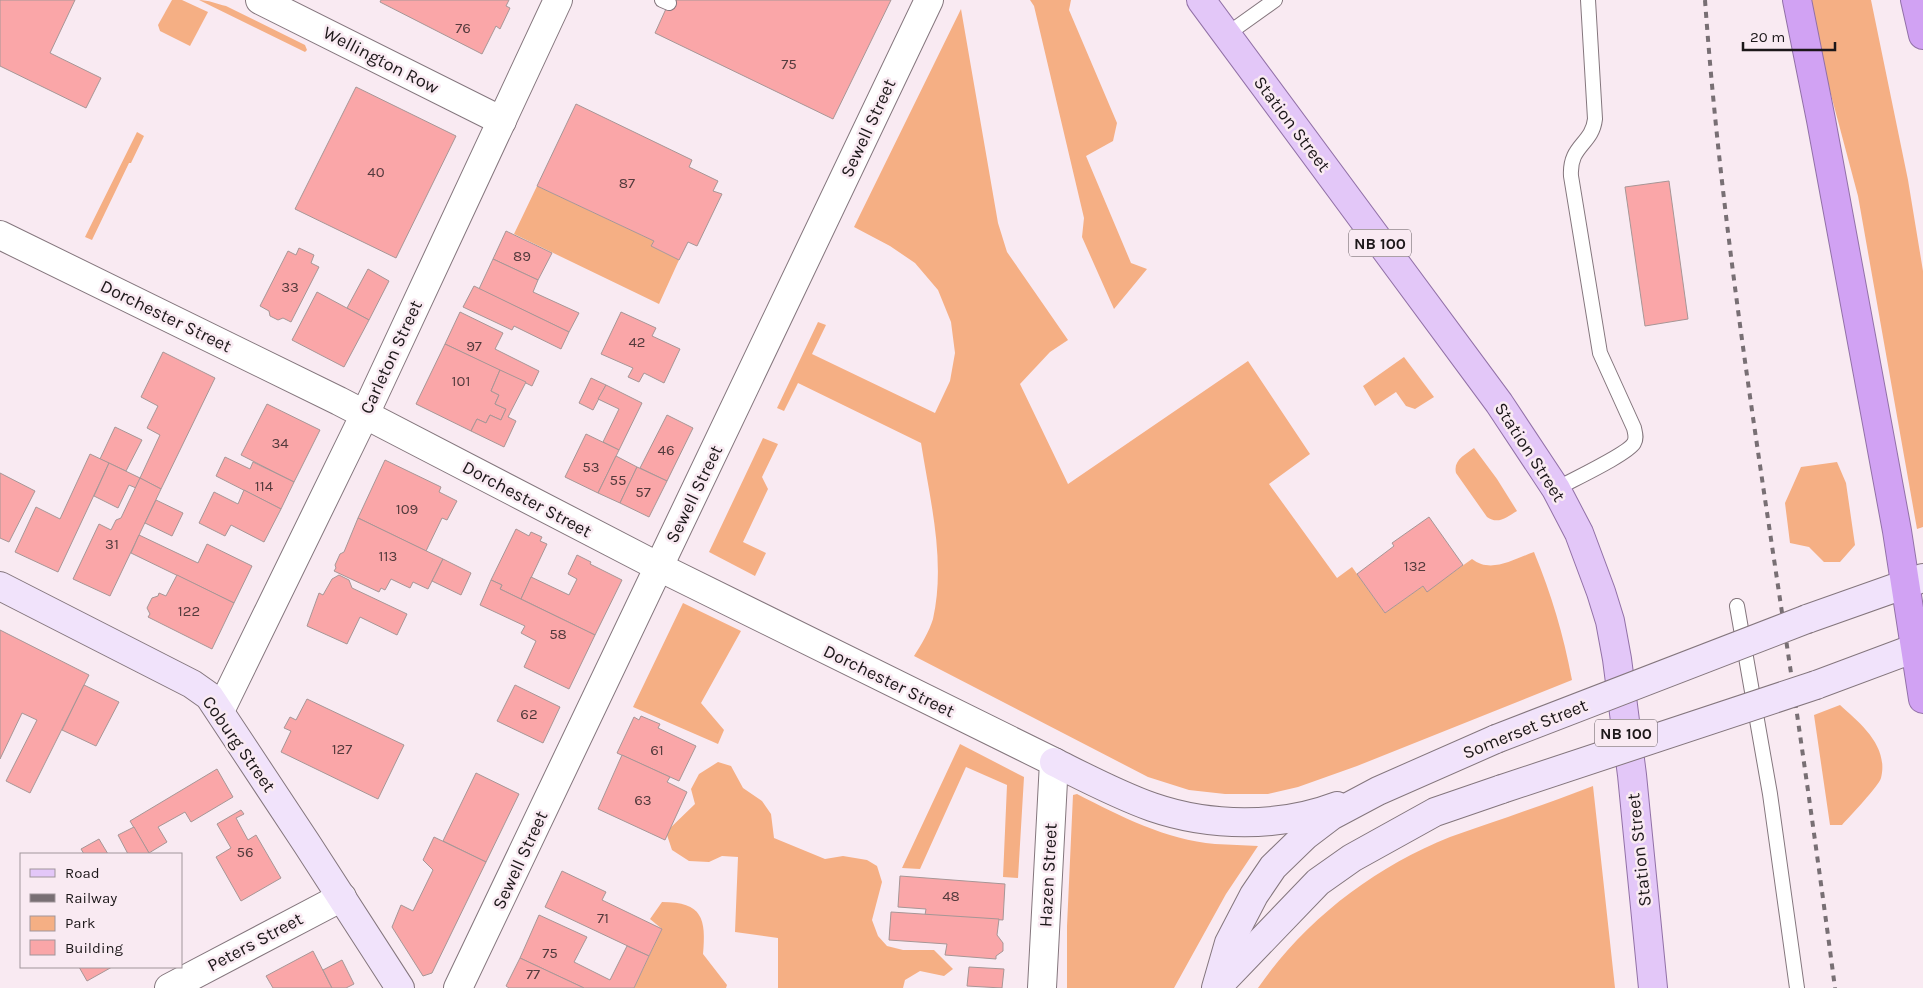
<svg xmlns="http://www.w3.org/2000/svg" width="1923" height="988" font-family="Karla,sans-serif">
  <style>
    .green { fill: #f5af84 }
    .building { fill: #faa6a8; stroke: #a79696 }
    .lines { fill: none; stroke-linecap: round; stroke-linejoin: round }
    .lane-casing { stroke: #84767d; stroke-width: 16 }
    .street-casing { stroke: #84767d; stroke-width: 30 }
    .secondary-casing { stroke: #84767d; stroke-width: 30 }
    .primary-casing { stroke: #9271a7; stroke-width: 30 }
    .highway-casing { stroke: #9271a7; stroke-width: 30 }
    .lane { stroke: #fff; stroke-width: 14 }
    .street { stroke: #fff; stroke-width: 28 }
    .secondary { stroke: #f1e3fb; stroke-width: 28 }
    .primary { stroke: #e3c7f8; stroke-width: 28 }
    .highway { stroke: #d1a2f3; stroke-width: 28 }
    .rail { stroke: #786f74; stroke-width: 4; stroke-dasharray: 6 6; stroke-linecap: butt }
    .secondary-bridge-casing { stroke: #84767d; stroke-width: 30; stroke-linecap: butt }
    .secondary-bridge { stroke: #f1e3fb; stroke-width: 28 }
    .labels { text-anchor: middle; dominant-baseline: central; stroke-width: 5; stroke-linejoin: round; paint-order: stroke }
    .number-label { font-size: 15px; fill: #543b3d }
    .shield { fill: #f9eaf2; stroke: #5e565a; stroke-width: 1 }
    .shield-label { font-size: 16px; font-weight: bold; fill: #1c1719 }
    .street-label { font-size: 18px; fill: #1c1719; stroke: #f9eaf2 }
  </style>
  <rect width="100%" height="100%" fill="#f9eaf2"/>
  <g class="green">
    <path d="M172,0h10l26,12 -18,34 -30,-15 -2,-6z"/>
    <path d="M199,0c9,0 18,4 27,6l79,39 2,5 -2,2z"/>
    <path d="M1030,0h41l-2,10 48,113 -4,18 -27,15 45,107 16,6 -33,40 -32,-72 2,-19 -50,-212z"/>
    <path d="M1811,0h60l37,180 15,91v256l-6,2 -59,-333 -36,-135z"/>
    <path d="M961,9l37,214 9,29 61,88 -18,12 -30,32 48,100 180,-123 62,93 -41,30 68,94 15,-11 33,46 38,-27 4,5 45,-32c19,15 42,0 62,-7 18,44 29,81 38,128l-215,86 -59,21 -30,7h-43l-36,-4 -41,-13 -234,-121c7,-11 15,-24 19,-37 13,-58 -3,-119 -12,-176l-123,-60 -14,28 -7,-3 41,-86 8,3 -14,29 123,59 15,-32 5,-28 -4,-31 -13,-32 -23,-27 -25,-17 -36,-19z"/>
    <path d="M137,132l7,4 -13,27h-2l-37,77 -7,-3z"/>
    <path d="M537,186l117,55 -3,5 28,14 -20,44 -145,-70z"/>
    <path d="M1404,357l30,40 -19,12 -9,-3 -10,-14 -21,14 -12,-20z"/>
    <path d="M763,438l15,6 -16,33 6,12 -25,53 23,11 -11,23 -46,-24z"/>
    <path d="M1474,448l23,31 20,32c-10,6 -19,14 -30,6l-31,-44c-3,-13 9,-18 18,-25z"/>
    <path d="M1837,462l9,21 9,62 -15,17h-16l-15,-15 -19,-4 -5,-40 16,-36z"/>
    <path d="M683,603l58,28 -40,72 23,27 -6,14 -85,-37z"/>
    <path d="M1840,705c20,18 49,41 41,73 -2,8 -32,39 -39,47h-12l-16,-110z"/>
    <path d="M960,744l64,33 -6,101 -15,-1 4,-92 -41,-18 -46,102 -18,-1z"/>
    <path d="M718,762l13,4 12,22 19,13 9,13 3,24 51,21 18,-3 24,4 10,6 5,16 -10,38 6,16 9,10 16,4h31l19,19 -9,7 -24,-5 -15,9 -2,8h-125v-50l-43,-6 3,-75 -16,-1 -13,6 -20,-1 -17,-11 -6,-18 29,-28 -4,-15 8,-15z"/>
    <path d="M1593,786l22,202h-357c47,-68 115,-120 192,-151 19,-7 38,-13 58,-20 28,-10 57,-20 85,-31z"/>
    <path d="M1077,794c43,22 89,46 138,50 15,1 29,1 43,2l-32,48 -52,94h-107v-62l6,-131z"/>
    <path d="M662,902c41,0 44,17 41,52l24,31 -1,3h-92l28,-59 -12,-10z"/>
  </g>
  <g class="building">
    <path d="M0,0h75l-25,53 51,25 -15,30 -86,-42z"/>
    <path d="M381,0h128l-3,6 4,2 -10,21 -4,-3 -14,28 -102,-52z"/>
    <path d="M670,0h221l-58,119 -178,-86z"/>
    <path d="M356,87l100,49 -60,122 -101,-49z"/>
    <path d="M576,104l116,56 -3,7 29,14 -5,10 9,3 -25,52 -9,-4 -9,18 -28,-14 3,-5 -117,-55z"/>
    <path d="M1669,181l19,138 -43,7 -20,-139z"/>
    <path d="M506,231l46,22 -14,27 -45,-21z"/>
    <path d="M299,248l15,7 -3,8 8,4 -28,55 -8,-4 -5,2 -8,-4 -1,-5 -9,-5 28,-55 8,4z"/>
    <path d="M493,259l45,21 -5,12 46,21 -10,19 -90,-43z"/>
    <path d="M368,269l21,12 -20,39 -22,-12z"/>
    <path d="M474,286l95,46 -8,17 -47,-23 -2,4 -49,-23z"/>
    <path d="M317,292l52,28 -25,47 -52,-27z"/>
    <path d="M460,312l43,21 -8,16 44,22 -7,15 -87,-42z"/>
    <path d="M621,312l35,16 -4,8 28,13 -16,34 -20,-10 -5,9 -11,-5 5,-9 -32,-14z"/>
    <path d="M445,344l55,26 -9,21 8,4 -4,9 11,5 -5,11 -11,-5 -4,8 -9,-4 -6,12 -55,-27z"/>
    <path d="M163,352l52,26 -54,111 -21,-11 20,-43 -13,-7 11,-22 -17,-9z"/>
    <path d="M500,370l26,12 -18,35 8,4 -12,26 -33,-16 6,-12 9,4 4,-8 11,5 5,-11 -11,-5 4,-9 -8,-4z"/>
    <path d="M591,378l15,7 -13,25 -14,-7z"/>
    <path d="M606,385l36,18 -23,47 -16,-8 16,-33 -21,-10z"/>
    <path d="M267,404l53,26 -26,52 -53,-27z"/>
    <path d="M667,415l26,13 -26,53 -27,-13z"/>
    <path d="M115,427l27,13 -16,31 -26,-12z"/>
    <path d="M586,434l33,16 -21,43 -33,-16z"/>
    <path d="M90,454l19,9 -51,109 -43,-20 21,-45 24,12z"/>
    <path d="M616,456l21,11 -17,36 -22,-10z"/>
    <path d="M225,457l25,12 3,-7 41,20 -13,27 -65,-33z"/>
    <path d="M385,460l56,27 -2,5 18,9 -10,19 -5,-2 -16,33 -68,-33z"/>
    <path d="M109,463l31,15 -4,10 -7,-3 -11,23 -24,-12z"/>
    <path d="M637,467l30,14 -18,36 -29,-14z"/>
    <path d="M0,473l35,18 -26,51 -9,-4z"/>
    <path d="M140,478l21,11 -51,107 -37,-17 26,-55 12,6 5,-10 5,-2z"/>
    <path d="M244,490l37,19 -17,33 -33,-17 -6,11 -26,-13 15,-31 24,12z"/>
    <path d="M156,500l27,13 -11,23 -27,-13z"/>
    <path d="M1429,517l34,48 -36,27 -4,-6 -38,27 -28,-39 37,-28 -2,-3z"/>
    <path d="M358,518l85,41 -15,30 -15,-7 -3,6 -19,-9 -6,11 -4,-2 -2,4 -45,-21 2,-3 -1,-3 5,-11 4,-2z"/>
    <path d="M516,529l13,7 2,-4 11,5 -2,4 7,3 -26,55 -21,-10 2,-4 -11,-5z"/>
    <path d="M139,535l59,28 9,-19 45,22 -18,37 -103,-50z"/>
    <path d="M577,555l14,7 -1,2 32,16 -27,55 -74,-36 10,-22 38,18 8,-16 -9,-5z"/>
    <path d="M443,559l28,14 -10,22 -29,-14z"/>
    <path d="M177,575l57,28 -22,46 -64,-32 2,-3 -3,-6 5,-10 6,-2 1,-3 7,3z"/>
    <path d="M339,575l10,5 3,8 55,26 -10,21 -37,-18 -13,27 -40,-18 12,-33 4,2 9,-16z"/>
    <path d="M491,580l11,5 -2,4 95,46 -26,54 -45,-22 12,-26 -15,-8 4,-7 -45,-21z"/>
    <path d="M0,630l89,45 -59,118 -24,-12 31,-61 -15,-7 -22,46z"/>
    <path d="M84,685l35,17 -23,44 -34,-16z"/>
    <path d="M515,685l45,22 -17,36 -46,-22z"/>
    <path d="M307,699l97,46 -26,54 -97,-47 10,-21 -7,-3 6,-11 6,3z"/>
    <path d="M641,716l19,8 -2,4 38,18 -17,35 -62,-28 17,-36 5,3z"/>
    <path d="M622,755l48,22 -3,5 20,10 -22,48 -67,-31z"/>
    <path d="M217,769l16,28 -42,25 -6,-10 -27,15 9,15 -18,11 -19,-32z"/>
    <path d="M476,773l43,21 -33,68 -43,-21z"/>
    <path d="M241,810l3,4 -8,4 12,22 8,-5 25,43 -40,23 -25,-44 15,-9 -14,-24z"/>
    <path d="M134,827l15,26 1,1h-22l-10,-19z"/>
    <path d="M434,837l52,25 -54,111 -9,3 -31,-49 9,-22 12,6 20,-41 -10,-10z"/>
    <path d="M99,839l9,15h-24l-3,-5z"/>
    <path d="M562,871l44,21 -4,8 60,29 -13,27 -104,-49z"/>
    <path d="M900,876l105,8 -2,36 -78,-5 1,-6 -28,-2z"/>
    <path d="M891,912l108,7 -2,16 6,8v8l-7,5v3l-51,-4 2,-11 -58,-4z"/>
    <path d="M539,915l48,22 -13,25 36,18 17,-34 22,10 -15,32h-50l-64,-30z"/>
    <path d="M313,951l19,37h-59l-7,-12z"/>
    <path d="M520,958l64,30h-75l-3,-2z"/>
    <path d="M342,960l12,24 -8,4h-14l-9,-18z"/>
    <path d="M79,967h33l-25,14z"/>
    <path d="M969,967l35,2 -2,19 -35,-2z"/>
  </g>
  <g class="lines">
    <defs>
      <g id="lane">
        <path d="M662,0l7,3"/>
        <path d="M1226,35l49,-35"/>
        <path d="M1556,489c14,-8 72,-35 78,-46 3,-5 1,-10 0,-15l-34,-75 -29,-177c-2,-31 21,-31 24,-57l-7,-119"/>
        <path d="M1737,606l33,188 27,194"/>
      </g>
      <g id="street">
        <path d="M260,0l242,121"/>
        <path d="M0,235l339,166 320,166 395,195 -12,226"/>
        <path d="M220,711l145,-297 193,-414"/>
        <path d="M169,988l173,-91"/>
        <path d="M458,988l471,-988"/>
      </g>
      <g id="secondary">
        <path d="M0,586l192,98 17,12 98,148 93,144"/>
        <path d="M1807,619l116,-41"/>
        <path d="M1816,685l107,-40"/>
        <path d="M1054,762c32,16 64,33 98,45 58,20 127,21 185,-1"/>
        <path d="M1219,985l99,-103 34,-24 83,-46 67,-23"/>
        <path d="M1216,988l13,-45 25,-48 19,-28 33,-32 25,-19 47,-25 118,-52"/>
      </g>
      <path id="primary" d="M1201,0l298,403 57,86 23,44 22,59 9,29 7,38 15,116 21,213"/>
      <g id="highway">
        <path d="M1797,0l24,120 76,411 26,168"/>
        <path d="M1915,0l8,35"/>
      </g>
    </defs>
    <use href="#lane" class="lane-casing"/>
    <use href="#street" class="street-casing"/>
    <use href="#secondary" class="secondary-casing"/>
    <use href="#primary" class="primary-casing"/>
    <use href="#highway" class="highway-casing"/>
    <use href="#lane" class="lane"/>
    <use href="#street" class="street"/>
    <use href="#secondary" class="secondary"/>
    <use href="#primary" class="primary"/>
    <use href="#highway" class="highway"/>
    <path class="rail" d="M1705,0c15,210 48,418 79,626 18,120 35,241 51,362"/>
    <defs>
      <g id="secondary-bridge">
        <path d="M1496,739l311,-120"/>
        <path d="M1502,789l314,-104"/>
      </g>
    </defs>
    <use href="#secondary-bridge" class="secondary-bridge-casing"/>
    <use href="#secondary-bridge" class="secondary-bridge"/>
  </g>
  <g class="labels">
    <g class="number-label">
      <text x="463" y="28">76</text>
      <text x="789" y="64">75</text>
      <text x="376" y="172">40</text>
      <text x="627" y="183">87</text>
      <text x="522" y="256">89</text>
      <text x="290" y="287">33</text>
      <text x="637" y="342">42</text>
      <text x="474" y="346">97</text>
      <text x="461" y="381">101</text>
      <text x="280" y="443">34</text>
      <text x="666" y="450">46</text>
      <text x="591" y="467">53</text>
      <text x="618" y="480">55</text>
      <text x="264" y="486">114</text>
      <text x="643" y="492">57</text>
      <text x="407" y="509">109</text>
      <text x="112" y="544">31</text>
      <text x="388" y="556">113</text>
      <text x="1415" y="566">132</text>
      <text x="189" y="611">122</text>
      <text x="558" y="634">58</text>
      <text x="529" y="714">62</text>
      <text x="342" y="749">127</text>
      <text x="657" y="750">61</text>
      <text x="643" y="800">63</text>
      <text x="245" y="852">56</text>
      <text x="951" y="896">48</text>
      <text x="603" y="918">71</text>
      <text x="550" y="953">75</text>
      <text x="533" y="974">77</text>
    </g>
    <g class="shield">
      <rect x="1349" y="229.5" width="62" height="27" rx="4"/>
      <rect x="1595" y="719.5" width="62" height="27" rx="4"/>
    </g>
    <g class="shield-label">
      <text x="1380" y="243">NB 100</text>
      <text x="1626" y="733">NB 100</text>
    </g>
    <g class="street-label">
      <text transform="translate(381 60) rotate(27)">Wellington Row</text>
      <text transform="translate(1292 124) rotate(53)">Station Street</text>
      <text transform="translate(868 128) rotate(-65)">Sewell Street</text>
      <text transform="translate(166 316) rotate(26)">Dorchester Street</text>
      <text transform="translate(391 357) rotate(-65)">Carleton Street</text>
      <text transform="translate(1530 452) rotate(57)">Station Street</text>
      <text transform="translate(694 494) rotate(-64)">Sewell Street</text>
      <text transform="translate(527 499) rotate(28)">Dorchester Street</text>
      <text transform="translate(889 681) rotate(26)">Dorchester Street</text>
      <text transform="translate(1525 729) rotate(-22)">Somerset Street</text>
      <text transform="translate(239 744) rotate(55)">Coburg Street</text>
      <text transform="translate(1639 850) rotate(-96)">Station Street</text>
      <text transform="translate(520 860) rotate(-65)">Sewell Street</text>
      <text transform="translate(1048 875) rotate(-87)">Hazen Street</text>
      <text transform="translate(255 942) rotate(-28)">Peters Street</text>
    </g>
  </g>
  <rect x="20" y="853" width="162" height="115" fill="#f9eaf2" stroke="#a1969b"/>
  <rect x="30" y="869" width="25" height="8" fill="#e3c7f8" stroke="#a1969b"/>
  <text x="65" y="878" font-size="15" fill="#1c1719">Road</text>
  <rect x="30" y="894" width="25" height="8" fill="#786f74" stroke="#a1969b"/>
  <text x="65" y="903" font-size="15" fill="#1c1719">Railway</text>
  <rect x="30" y="916" width="25" height="15" fill="#f5af84" stroke="#a1969b"/>
  <text x="65" y="928" font-size="15" fill="#1c1719">Park</text>
  <rect x="30" y="940" width="25" height="15" fill="#faa6a8" stroke="#a1969b"/>
  <text x="65" y="953" font-size="15" fill="#1c1719">Building</text>
  <path d="M1743 42v8h92v-8" fill="none" stroke="#1c1719" stroke-width="2.5"/>
  <text x="1750" y="42" font-size="15" fill="#1c1719" stroke="#f9eaf2" stroke-width="4" paint-order="stroke">20 m</text>
</svg>
